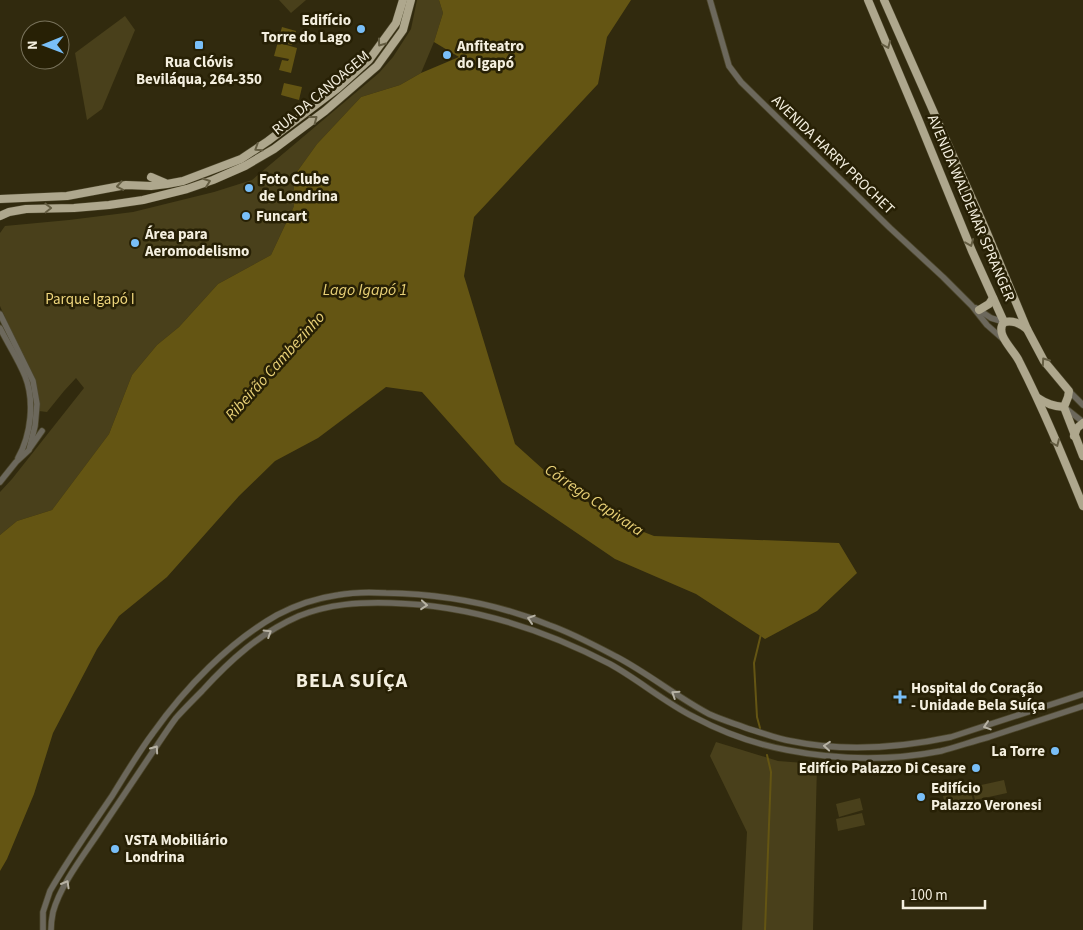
<svg xmlns="http://www.w3.org/2000/svg" width="1083" height="930" font-family="'Source Sans 3',sans-serif">
  <style>
    .green { fill: #49401b }
    .water { fill: #645513 }
    .lines { fill: none; stroke-linecap: round; stroke-linejoin: round }
    .stream { stroke: #645513; stroke-width: 2 }
    .minor-casing { stroke: #4c462b; stroke-width: 7 }
    .major-casing { stroke: #4c462b; stroke-width: 9 }
    .minor { stroke: #6c685c; stroke-width: 5.5 }
    .major { stroke: #aea78d; stroke-width: 8 }
    .oneway { stroke: #645d42 }
    .oneway2 { stroke: #b7b2a4 }
    .poi-dot { fill: #79bff8; stroke: #272005; stroke-width: 2 }
    .labels { text-anchor: middle; dominant-baseline: central; stroke-width: 5; stroke-linejoin: round; paint-order: stroke }
    .poi-label { font-size: 15px; font-weight: bold; fill: #f4efdf; stroke: #272005; text-anchor: start }
    .street-label { font-size: 15px; fill: #f4efdf; stroke: #272005 }
    .park-label { font-size: 15px; fill: #efd67d; stroke: #272005 }
    .water-label { font-size: 16px; font-style: italic; fill: #e9d177; stroke: #272005 }
    .district-label { font-size: 20px; font-weight: bold; letter-spacing: 1px; fill: #f4efdf; stroke: #272005 }
  </style>
  <rect width="100%" height="100%" fill="#312a0e"/>
  <g class="green">
    <path d="M279,0h27l-15,13z"/>
    <path d="M417,0h22l4,13 -9,29 -13,31 -21,12 -39,12 -44,47 -23,32v30l-23,49 -53,29 -39,43 -22,18 -25,30 -23,59 -57,76 -35,11 -17,14v-43l12,-13 72,-91 -8,-10 -12,13 -17,21 -8,-1 -6,-31 -33,-74v-73l5,-7 64,-6 64,-8 81,-20 38,-12 127,-107 14,-16 18,-28z"/>
    <path d="M125,16l10,14 -33,79 -15,11 -12,-67z"/>
    <path d="M716,742l62,19 39,3 -4,166h-71l5,-98 -37,-76z"/>
    <path d="M1004,780l3,13 -32,7 -3,-13z"/>
    <path d="M970,789l3,11 -27,8 -3,-12z"/>
    <path d="M860,798l3,12 -24,7 -3,-13z"/>
    <path d="M862,813l3,12 -27,6 -2,-12z"/>
  </g>
  <g class="water">
    <path d="M439,0h192l-24,37 -9,47 -124,133 -10,59 51,168 30,27 68,49 41,16 185,7 18,30 -40,38 -52,28 -69,-45 -81,-35 -113,-77 -80,-90 -36,-5 -68,51 -43,23 -36,35 -72,81 -48,39 -22,33 -44,84 -19,61 -27,65 -7,12v-336l17,-14 35,-11 57,-76 23,-59 25,-30 22,-18 39,-43 53,-29 23,-49v-30l23,-32 44,-47 39,-12 21,-12 38,-16 -25,-15 9,-29z"/>
    <path d="M282,27l14,4 -4,14 -9,-2v1l14,4 -6,25 -12,-3 3,-10 6,1 1,-2 -15,-3z"/>
    <path d="M284,83l18,4 -3,13 -18,-5z"/>
  </g>
  <g class="lines">
    <g class="stream">
      <path d="M760,728l-3,-11 -3,-54 7,-29"/>
      <path d="M765,930l6,-158 -4,-17"/>
    </g>
    <defs>
      <g id="minor">
        <path d="M710,0l19,66 12,16 149,146 53,49 29,29 15,19 17,15"/>
        <path d="M976,308l15,10 13,4"/>
        <path d="M0,314l33,67 4,23 -2,22 -6,24 -13,12 -16,20"/>
        <path d="M0,328c8,16 18,31 25,48 10,25 6,59 -7,82"/>
        <path d="M1069,391l14,14"/>
        <path d="M1064,407l19,15"/>
        <path d="M30,448l12,-17"/>
        <path d="M43,930v-18l7,-21c19,-33 41,-64 62,-95 13,-21 26,-43 41,-63 32,-45 76,-91 124,-118 19,-10 40,-17 61,-20 16,-3 32,-3 48,-2 56,1 112,11 163,32 23,8 47,21 68,32 32,17 60,40 92,57 13,6 27,10 40,15 14,4 28,10 42,12 52,11 108,7 160,-4l132,-43"/>
        <path d="M51,930c0,-6 1,-13 2,-18 8,-29 34,-61 50,-86 18,-27 37,-55 55,-82 6,-9 12,-18 18,-26 8,-9 17,-18 26,-27 28,-31 58,-58 97,-75 30,-12 60,-14 92,-13 77,2 150,25 219,61 29,16 54,38 84,53 28,15 61,27 93,33 51,10 103,11 154,1 16,-4 32,-10 48,-14 31,-10 63,-21 94,-31"/>
      </g>
      <g id="major">
        <path d="M868,0l51,121 53,130 32,71c-10,12 10,28 15,39 24,47 44,96 64,145"/>
        <path d="M884,0l101,228 42,101 17,32 25,30 -1,6 -4,10 19,49"/>
        <path d="M151,177l14,6"/>
        <path d="M0,199l67,-3 59,-11 25,1 16,-2 16,-3 58,-22 27,-18 70,-53 31,-28 27,-37 7,-23"/>
        <path d="M0,216l9,-4 17,-3 48,-1 35,-3 34,-5 44,-11 26,-9 32,-14 29,-17 51,-38 52,-45 26,-36 8,-30"/>
        <path d="M979,310l10,-6 4,-6"/>
        <path d="M1004,322c9,-2 15,1 23,7"/>
        <path d="M1038,398c9,6 15,8 26,9"/>
        <path d="M1074,436l3,-8 6,-5"/>
      </g>
    </defs>
    <use href="#minor" class="minor-casing"/>
    <use href="#major" class="major-casing"/>
    <use href="#minor" class="minor"/>
    <use href="#major" class="major"/>
  </g>
  <defs><path id="oneway-chevron" d="M-2-3.5L2.5 0L-2 3.5" fill="none" stroke-width="1.6" stroke-linecap="round" stroke-linejoin="round" transform="scale(1.25)"/></defs>
  <g class="oneway">
    <use href="#oneway-chevron" transform="translate(381 43) rotate(126)"/>
    <use href="#oneway-chevron" transform="translate(887 45) rotate(67)"/>
    <use href="#oneway-chevron" transform="translate(314 119) rotate(-37)"/>
    <use href="#oneway-chevron" transform="translate(258 148) rotate(147)"/>
    <use href="#oneway-chevron" transform="translate(207 182) rotate(-20)"/>
    <use href="#oneway-chevron" transform="translate(120 186) rotate(170)"/>
    <use href="#oneway-chevron" transform="translate(48 208) rotate(-1)"/>
    <use href="#oneway-chevron" transform="translate(970 243) rotate(68)"/>
    <use href="#oneway-chevron" transform="translate(1045 361) rotate(-125)"/>
    <use href="#oneway-chevron" transform="translate(1056 443) rotate(67)"/>
  </g>
  <g class="oneway2">
    <use href="#oneway-chevron" transform="translate(424 605) rotate(5)"/>
    <use href="#oneway-chevron" transform="translate(531 619) rotate(-162)"/>
    <use href="#oneway-chevron" transform="translate(268 633) rotate(-32)"/>
    <use href="#oneway-chevron" transform="translate(675 694) rotate(-147)"/>
    <use href="#oneway-chevron" transform="translate(987 726) rotate(162)"/>
    <use href="#oneway-chevron" transform="translate(827 746) rotate(-175)"/>
    <use href="#oneway-chevron" transform="translate(155 749) rotate(-55)"/>
    <use href="#oneway-chevron" transform="translate(66 884) rotate(-60)"/>
  </g>
  <g class="poi-dot">
    <circle cx="361" cy="29" r="5"/>
    <rect x="194" y="40" width="10" height="10" rx="2.5"/>
    <circle cx="447" cy="55" r="5"/>
    <circle cx="249" cy="188" r="5"/>
    <circle cx="246" cy="216" r="5"/>
    <circle cx="135" cy="243" r="5"/>
    <path d="M897.5 689.5h5v5h5v5h-5v5h-5v-5h-5v-5h5z"/>
    <circle cx="1055" cy="751" r="5"/>
    <circle cx="976" cy="768" r="5"/>
    <circle cx="921" cy="797" r="5"/>
    <circle cx="115" cy="849" r="5"/>
  </g>
  <g class="labels">
    <g class="poi-label">
      <text x="351" y="20" text-anchor="end">Edifício<tspan x="351" dy="17">Torre do Lago</tspan></text>
      <text x="457" y="46">Anfiteatro<tspan x="457" dy="17">do Igapó</tspan></text>
      <text x="199" y="62" text-anchor="middle">Rua Clóvis<tspan x="199" dy="17">Beviláqua, 264-350</tspan></text>
      <text x="259" y="179">Foto Clube<tspan x="259" dy="17">de Londrina</tspan></text>
      <text x="256" y="216">Funcart</text>
      <text x="145" y="234">Área para<tspan x="145" dy="17">Aeromodelismo</tspan></text>
      <text x="911" y="688">Hospital do Coração<tspan x="911" dy="17">- Unidade Bela Suíça</tspan></text>
      <text x="1045" y="751" text-anchor="end">La Torre</text>
      <text x="966" y="768" text-anchor="end">Edifício Palazzo Di Cesare</text>
      <text x="931" y="788">Edifício<tspan x="931" dy="17">Palazzo Veronesi</tspan></text>
      <text x="125" y="840">VSTA Mobiliário<tspan x="125" dy="17">Londrina</tspan></text>
    </g>
    <g class="street-label">
      <text transform="translate(321 93) rotate(-40)">RUA DA CANOAGEM</text>
      <text transform="translate(833 155) rotate(44)">AVENIDA HARRY PROCHET</text>
      <text transform="translate(971 208) rotate(67)">AVENIDA WALDEMAR SPRANGER</text>
    </g>
    <g class="park-label">
      <text x="90" y="299">Parque Igapó I</text>
    </g>
    <g class="water-label">
      <text x="365" y="290">Lago Igapó 1</text>
      <text transform="translate(275 366) rotate(-48)">Ribeirão Cambezinho</text>
      <text transform="translate(594 500) rotate(34)">Córrego Capivara</text>
    </g>
    <g class="district-label">
      <text x="352" y="681">BELA SUÍÇA</text>
    </g>
  </g>
  <g transform="translate(45 45) rotate(269)"><circle r="24" fill="#272005" stroke="#79735c"/>
  <path d="M0-4L9 19L0 12L-9 19Z" fill="#79bff8"/>
  <text y="-8" font-size="14" font-weight="bold" text-anchor="middle" fill="#f4efdf">N</text>
  </g>
  <path d="M903 900v8h82v-8" fill="none" stroke="#f4efdf" stroke-width="2.5"/>
  <text x="910" y="900" font-size="15" fill="#f4efdf" stroke="#272005" stroke-width="4" paint-order="stroke">100 m</text>
</svg>
